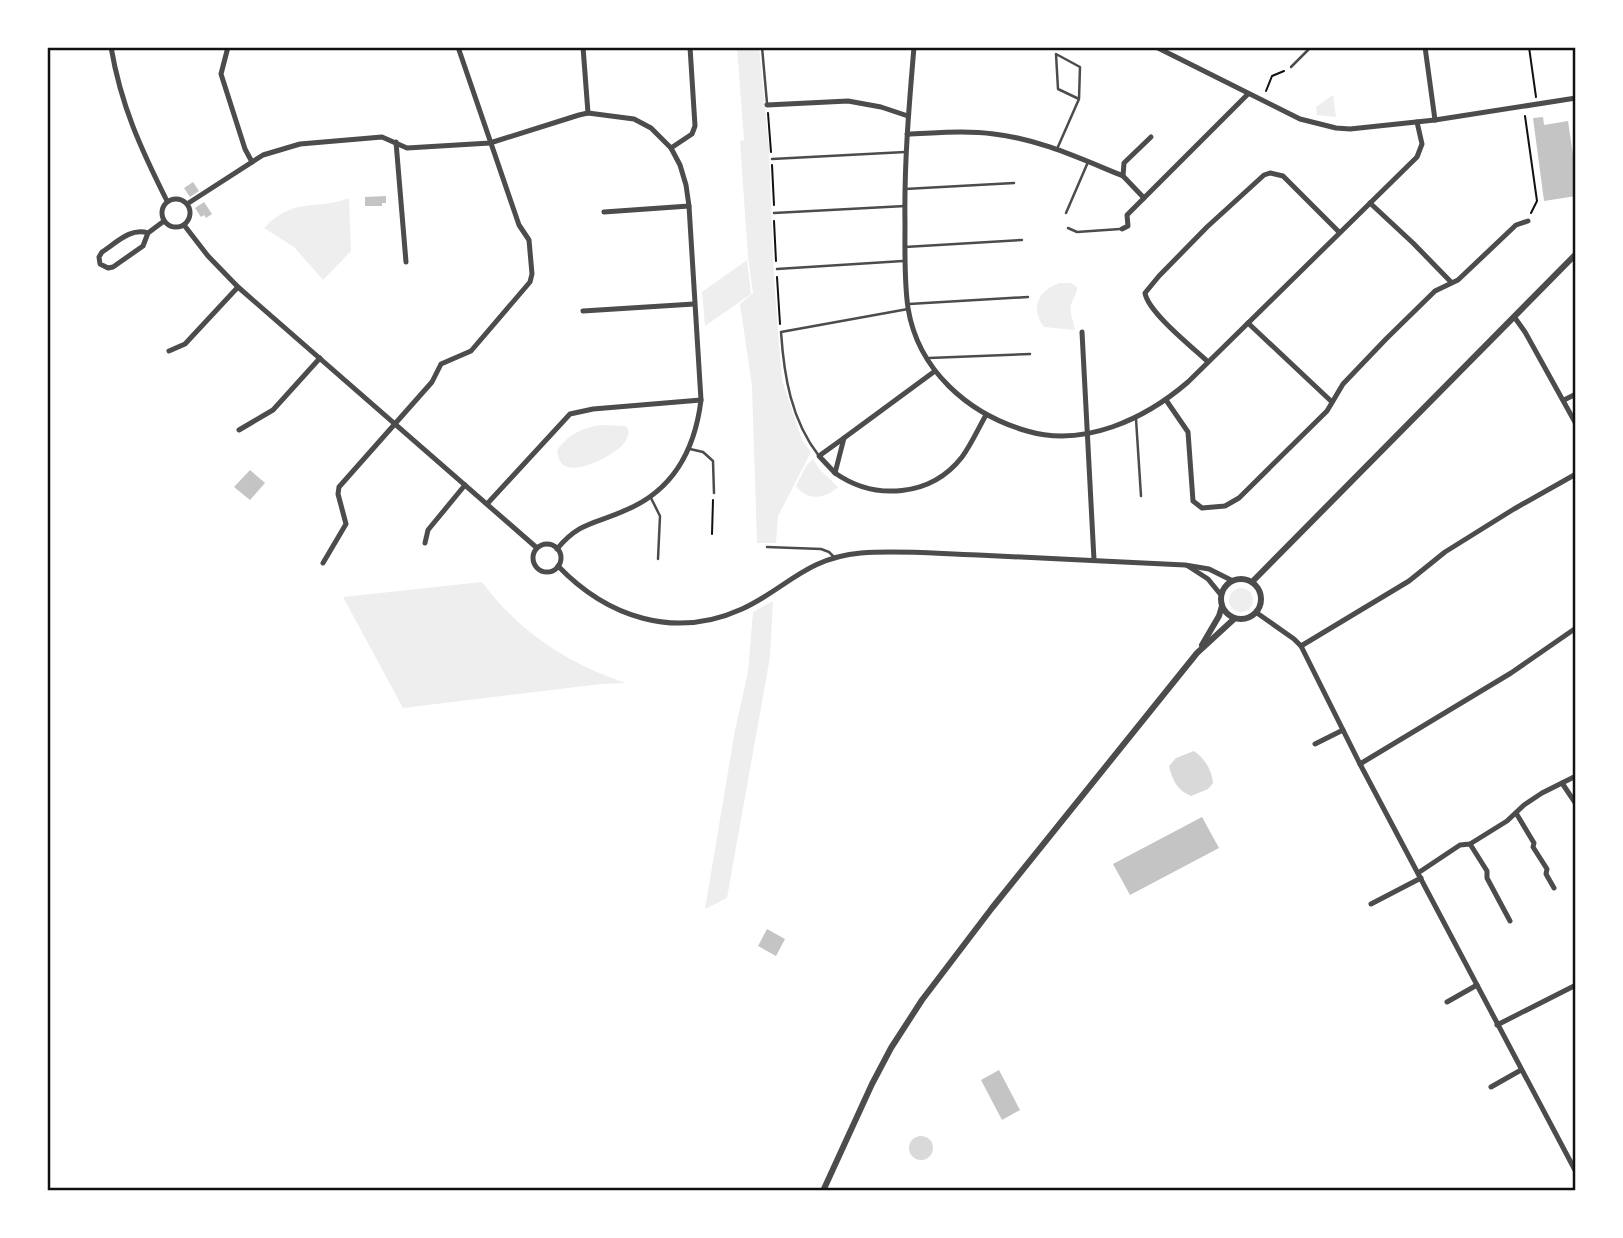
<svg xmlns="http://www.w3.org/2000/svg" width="1623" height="1238" font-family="Mulish,sans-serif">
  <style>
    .green { fill: #eee }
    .water { fill: #d9d9d9 }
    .building { fill: #c4c4c4 }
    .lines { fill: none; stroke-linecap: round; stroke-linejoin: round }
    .path { stroke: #111; stroke-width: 2 }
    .service { stroke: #4c4c4c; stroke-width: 2.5 }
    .minor { stroke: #4c4c4c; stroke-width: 5 }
    .tertiary { stroke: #4c4c4c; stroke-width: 6 }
    .neatline { fill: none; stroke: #111; stroke-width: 2.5 }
  </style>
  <rect width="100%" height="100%" fill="#fff"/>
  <g class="green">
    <path d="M737,47h22l10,102 5,129 8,102 20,60 9,12 -33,64 -2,27h-19l-5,-157 -12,-82 13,-11 -5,-36 -8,-116 4,-1z"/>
    <path d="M1333,95l3,22 -19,-2 -1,-8z"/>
    <path d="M349,198l2,53 -28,29 -29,-33 -30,-19c31,-32 51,-17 85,-30z"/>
    <path d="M747,260l4,34 -46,32 -3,-34z"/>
    <path d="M1060,283h11l6,4c0,8 -4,10 -6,18 -2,8 3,16 4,25l-31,-3c-14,-19 -6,-37 16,-44z"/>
    <path d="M601,425l25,1 3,5c-1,4 -2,8 -4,11 -8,12 -55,38 -65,19 -2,-3 -2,-7 -3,-11 11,-15 26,-23 44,-25z"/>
    <path d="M813,459l7,11 18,17c-12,12 -32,14 -42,-1l10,-20z"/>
    <path d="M482,582c37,50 86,82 144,101l-25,1 -198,24 -60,-111z"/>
    <circle cx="1241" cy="600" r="12"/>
    <path d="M773,601l-3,56 -43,241 -22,11 30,-179 13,-58 5,-60z"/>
  </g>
  <g class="water">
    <path d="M1194,751c11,8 18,19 19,32l-5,6 -17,7c-13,-5 -19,-16 -22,-30l7,-8z"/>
    <circle cx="921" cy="1148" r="12"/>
  </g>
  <g class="building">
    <path d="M1543,117l1,8 24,-4 8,54v21l-32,5 -11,-83z"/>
    <path d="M193,182l6,9 -9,6 -6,-9z"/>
    <path d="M386,196v7h-4v3h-17v-9z"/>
    <path d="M204,202l8,12 -6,4 -2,-3 -3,2 -6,-9z"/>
    <path d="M250,470l15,13 -15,17 -16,-13z"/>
    <path d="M1202,817l17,31 -89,47 -17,-31z"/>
    <path d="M767,929l18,10 -9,17 -18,-10z"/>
    <path d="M999,1070l21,40 -18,10 -21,-40z"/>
  </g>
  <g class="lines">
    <g class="path">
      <path d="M1529,47l7,50"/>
      <path d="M1266,91l6,-15 12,-5"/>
      <path d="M768,113l3,39"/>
      <path d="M1525,116l12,85 -6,12"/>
      <path d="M772,165l2,40"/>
      <path d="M774,221l2,40"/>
      <path d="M777,277l3,47"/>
      <path d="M712,534l1,-34"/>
    </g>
    <g class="service">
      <path d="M762,47l5,56"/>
      <path d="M1291,67l20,-20"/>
      <path d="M1057,149l22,-50 1,-32 -24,-13 2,35 21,10"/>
      <path d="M772,159l133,-7"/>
      <path d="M905,189l109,-6"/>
      <path d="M774,213l131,-7"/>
      <path d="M1066,213l22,-51"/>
      <path d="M1068,228l9,4 43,-3"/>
      <path d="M905,247l117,-7"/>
      <path d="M777,269l126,-8"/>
      <path d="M909,304l119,-7"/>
      <path d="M929,358l101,-4"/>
      <path d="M1136,419l5,77"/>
      <path d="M690,449l13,3 10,9 1,32"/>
      <path d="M819,456c-28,-36 -35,-80 -38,-124l127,-23"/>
      <path d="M650,496l10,20 -2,43"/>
      <path d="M767,547l54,2 8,3 5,5"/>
    </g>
    <g class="minor">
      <path d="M111,47c10,59 30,102 56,154"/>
      <path d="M228,47l-7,27 24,75 7,13"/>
      <path d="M583,47l5,66"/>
      <path d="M914,47c-5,59 -10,117 -9,176 0,28 -1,57 3,85 10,62 60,106 119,123 57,17 118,-12 161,-49l229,-225 5,-13 -5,-22"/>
      <path d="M1156,47l144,72 36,9 14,1 85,-9 141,-22"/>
      <path d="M1425,47l10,73"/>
      <path d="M767,105l81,-4 33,6 27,9"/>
      <path d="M907,134c29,-1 58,-4 87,0 45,5 87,25 129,42"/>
      <path d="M396,142l10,120"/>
      <path d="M671,148l21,-14 3,-8 -5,-79"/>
      <path d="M1144,198l-21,-22 1,-13 27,-26"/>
      <circle cx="176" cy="213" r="14"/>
      <path d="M1370,203l43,40 38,39"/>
      <path d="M187,204l76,-49 37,-11 82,-7 25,11 83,-5 89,-28 9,-2 46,6 17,9 20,20 9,17 6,20 3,21 12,194c-6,49 -27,90 -75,110 -30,14 -46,11 -69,39"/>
      <path d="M604,212l85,-6"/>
      <path d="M184,225l24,31 30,31 299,261"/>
      <path d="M1122,229l6,-3 -1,-11 121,-121"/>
      <path d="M148,233l-5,13 -30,21 -5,1 -8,-4 -1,-7 3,-5c14,-9 29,-25 46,-19l16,-12"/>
      <path d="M583,311l111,-7"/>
      <path d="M1515,318l10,14 51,92"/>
      <path d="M1248,323l84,79"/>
      <path d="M1082,332l12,228"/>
      <path d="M169,351l16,-7 53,-57"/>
      <path d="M1207,361c-15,-14 -59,-49 -62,-68l14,-17 48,-49 57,-52 6,-2 13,3 56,56"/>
      <path d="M1166,400l22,32 5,69 9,7 23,-2 14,-8 88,-87 16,-27 43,-45 49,-48 23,-11 58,-55 12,-4"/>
      <path d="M1564,400l12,-6"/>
      <path d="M239,430l34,-20 47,-52"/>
      <path d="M844,438l91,-67"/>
      <path d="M844,438l-9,35 -16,-17z"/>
      <path d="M835,473c40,28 96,24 127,-16 9,-12 16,-28 24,-42"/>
      <path d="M487,504l83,-90 23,-5 108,-9"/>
      <path d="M425,543l3,-13 37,-45"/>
      <circle cx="547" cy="558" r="14"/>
      <path d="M323,563l23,-39 -8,-30 1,-7 93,-105 9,-18 30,-13 59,-69 2,-8 -3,-34 -10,-15 -61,-178"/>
      <path d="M558,566c49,51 116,74 184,43 44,-20 63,-51 119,-56 38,-3 78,1 117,2 69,3 138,7 207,10l24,4 24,12"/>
      <path d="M1188,566l20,13 13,16"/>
      <path d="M1257,613l37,26 7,7 59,118 216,408"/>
      <path d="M1301,646l108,-65 36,-29 69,-43 62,-35"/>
      <path d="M1315,744l28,-14"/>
      <path d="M1360,764l151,-91 65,-45"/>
      <path d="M1562,783l14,21"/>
      <path d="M1516,813l18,30 -1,4 14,22 -1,5 8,14"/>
      <path d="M1470,844l17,27v7l23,43"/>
      <path d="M1418,873l42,-28 10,-1 37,-23 17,-16 18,-12 34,-17"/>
      <path d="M1371,904l50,-26"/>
      <path d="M1447,1002l30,-17"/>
      <path d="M1497,1025l79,-40"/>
      <path d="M1491,1087l30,-17"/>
    </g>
    <g class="tertiary">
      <circle cx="1241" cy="599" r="20"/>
      <path d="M1252,582l324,-328"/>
      <path d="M1202,645l17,-29 3,-10"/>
      <path d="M823,1191l49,-107 19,-36 31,-48 70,-92 205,-255 37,-34"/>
    </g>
  </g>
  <rect width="1623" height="1238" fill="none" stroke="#ffffff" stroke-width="98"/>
  <rect x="49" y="49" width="1525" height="1140" class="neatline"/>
</svg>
